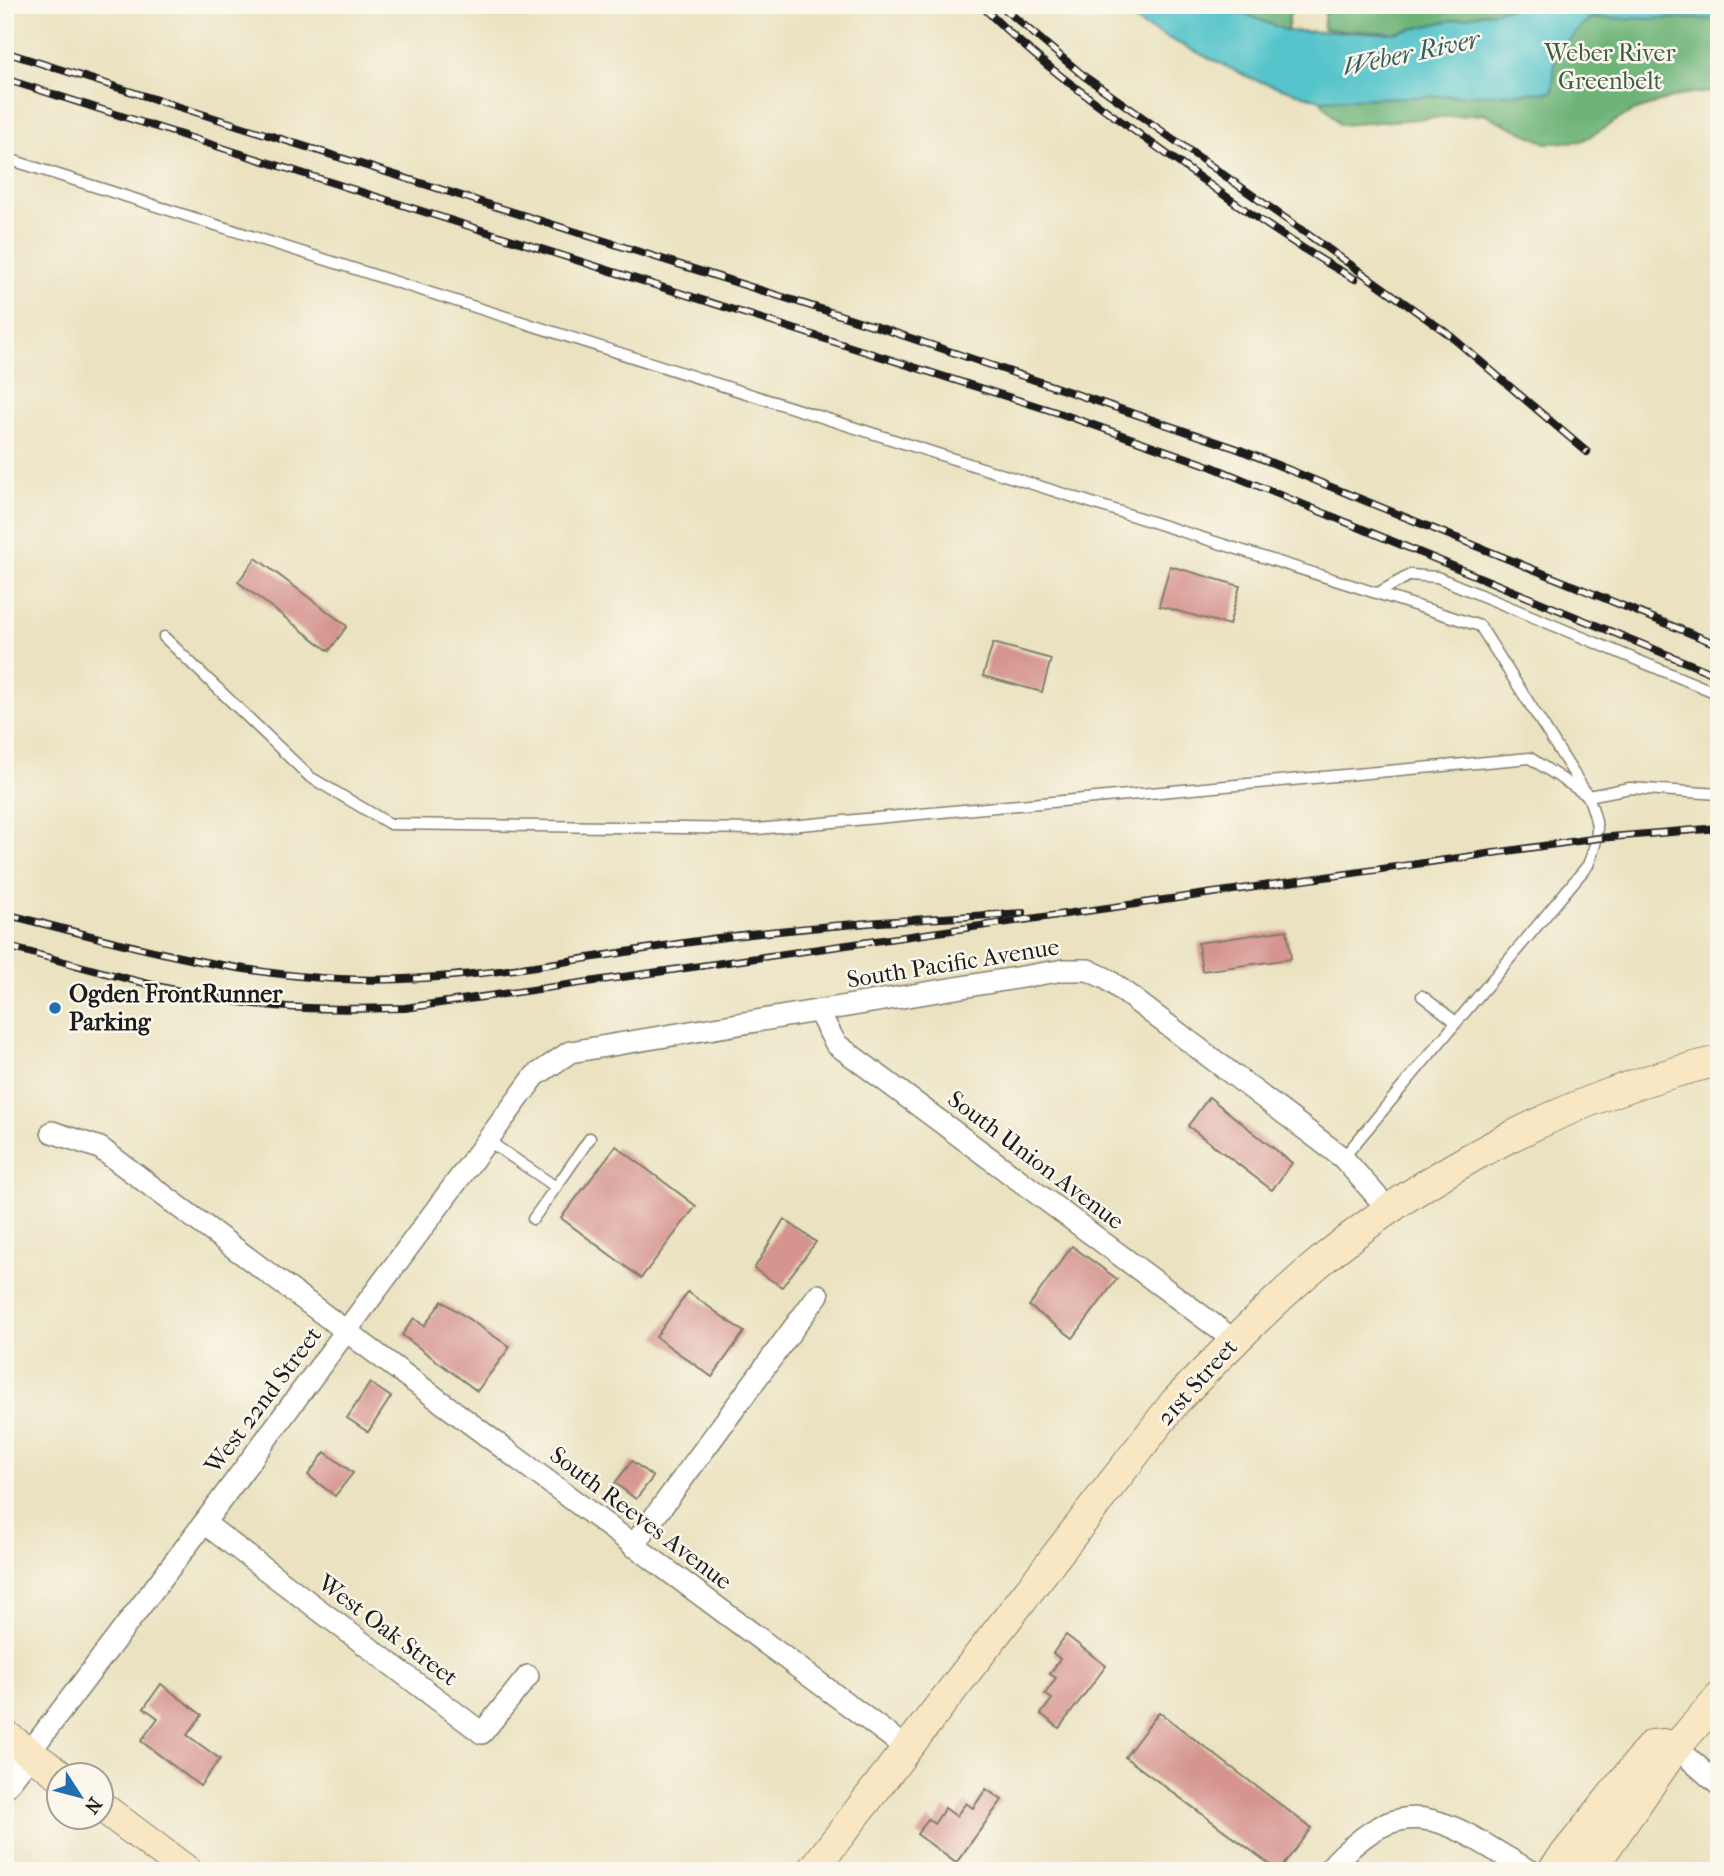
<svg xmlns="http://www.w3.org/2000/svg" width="1724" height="1876" font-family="'IM FELL French Canon',serif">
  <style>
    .forest { fill: #6eb478; stroke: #45684a; stroke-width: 2 }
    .water { fill: #57c5cb; stroke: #3a7074; stroke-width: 2 }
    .building { fill: #d5948f }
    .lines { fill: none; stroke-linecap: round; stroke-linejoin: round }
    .service-casing { stroke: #837f6e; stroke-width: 13 }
    .minor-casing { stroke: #837f6e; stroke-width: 24 }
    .tertiary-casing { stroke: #837f6e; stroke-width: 29 }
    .secondary-casing { stroke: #837f6e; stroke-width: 32 }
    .service { stroke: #fff; stroke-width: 10 }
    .minor { stroke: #fff; stroke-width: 21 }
    .tertiary { stroke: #fff; stroke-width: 26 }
    .secondary { stroke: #f9e7c3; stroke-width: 30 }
    .rail-casing { stroke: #1c1c1c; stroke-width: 8 }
    .rail { stroke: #fbf7ec; stroke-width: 5; stroke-dasharray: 16; stroke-linecap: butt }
    .poi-dot { fill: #1f6fb2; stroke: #fbf7ec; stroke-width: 2.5 }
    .labels { text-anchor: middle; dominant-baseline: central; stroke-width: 5; stroke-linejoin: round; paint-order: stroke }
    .park-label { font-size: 24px; fill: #425c44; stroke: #fbf7ec }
    .street-label { font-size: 24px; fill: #1c1c1c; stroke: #fbf7ec }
    .poi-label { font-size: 24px; font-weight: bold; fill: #1c1c1c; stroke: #fbf7ec; text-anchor: start }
    .water-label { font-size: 26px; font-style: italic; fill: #346062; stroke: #fbf7ec }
  </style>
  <rect width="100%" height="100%" fill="#fbf7ec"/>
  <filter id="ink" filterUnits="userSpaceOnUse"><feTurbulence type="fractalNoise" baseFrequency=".0143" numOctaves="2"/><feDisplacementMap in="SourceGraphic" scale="14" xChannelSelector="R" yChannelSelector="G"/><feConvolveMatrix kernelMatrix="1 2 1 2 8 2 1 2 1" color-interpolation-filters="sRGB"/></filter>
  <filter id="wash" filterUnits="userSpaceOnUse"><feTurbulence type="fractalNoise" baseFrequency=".00686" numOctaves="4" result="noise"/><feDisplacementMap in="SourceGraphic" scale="28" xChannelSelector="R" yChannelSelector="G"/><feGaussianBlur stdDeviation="1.57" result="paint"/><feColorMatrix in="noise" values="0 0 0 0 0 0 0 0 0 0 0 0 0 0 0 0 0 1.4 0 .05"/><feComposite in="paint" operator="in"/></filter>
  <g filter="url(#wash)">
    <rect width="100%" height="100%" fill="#eae2c0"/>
    <g class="forest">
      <path d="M1223,5h68l-4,26z"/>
      <path d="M1326,5h196l-128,28 -71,-4z"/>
      <path d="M1590,18l129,1v73l-36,2 -52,18 -49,29 -36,2 -62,-29 -144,11 -20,-25 232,-8 4,-40z"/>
    </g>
    <path class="water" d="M1113,5h110l64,26 107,2 128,-28h197v14l-129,-1 -34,34 -4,40 -232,8 -68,-21 -109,-53z"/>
    <g id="blocks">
      <g class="building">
        <path d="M256,558l91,68 -18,25 -91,-69z"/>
        <path d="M1170,566l70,20 -11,39 -70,-19z"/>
        <path d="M993,643l58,16 -9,33 -59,-16z"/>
        <path d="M1287,930l4,29 -89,12 -4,-28z"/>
        <path d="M1209,1097l83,66 -20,27 -84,-64z"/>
        <path d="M616,1146l80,60 -55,72 -80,-60z"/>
        <path d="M784,1219l32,23 -34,45 -28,-18z"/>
        <path d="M1072,1246l45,33 -44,59 -44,-32z"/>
        <path d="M688,1292l56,40 -32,45 -56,-40z"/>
        <path d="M442,1301l68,46 -33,44 -75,-56 12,-17 10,8z"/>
        <path d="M370,1383l21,14 -23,35 -21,-14z"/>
        <path d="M325,1452l28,21 -18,23 -27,-21z"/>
        <path d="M632,1461l21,16 -17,22 -21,-16z"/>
        <path d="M1066,1635l40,31 -47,62 -18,-14 11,-15 -7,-5 11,-16 -6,-4 10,-15 -7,-6z"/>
        <path d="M161,1684l41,31 -15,20 33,24 -20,27 -59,-45 17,-23 -14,-10z"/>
        <path d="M1159,1712l152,116 -32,43 -154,-114z"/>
        <path d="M986,1789l16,11 -46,63 -39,-29 11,-15 6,5 11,-16 11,8 10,-13 7,5z"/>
      </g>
    </g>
  </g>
  <g filter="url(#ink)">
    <use href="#blocks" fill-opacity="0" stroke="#837f6e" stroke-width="2"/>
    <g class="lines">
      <defs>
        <g id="service">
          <path d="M5,158l1475,468 108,170c12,31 12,39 0,69l-245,293"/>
          <path d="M1378,593l32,-18 27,2 282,117"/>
          <path d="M164,637l146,140 80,47 367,5 773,-71 58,38 42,-8 89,6"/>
          <path d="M1422,996l34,26"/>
          <path d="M487,1140l69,47 34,-49"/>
          <path d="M533,1219l23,-32"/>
        </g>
        <g id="minor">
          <path d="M818,1011l18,33 398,296"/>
          <path d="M52,1132l48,16 805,599"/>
          <path d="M204,1523l278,210 46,-57"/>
          <path d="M633,1546l185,-251"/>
          <path d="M1676,1747l43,38"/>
          <path d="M29,1753l175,-230 331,-447 35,-24 494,-82h24l19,9 236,179 46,52"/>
          <path d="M1328,1871c10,-14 22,-23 36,-34 61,-47 111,6 167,34"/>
        </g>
        <path id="tertiary" d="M5,1784l24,-31"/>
        <g id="secondary">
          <path d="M5,1735l55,40"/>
          <path d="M102,1807l85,64"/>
          <path d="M812,1871l363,-469c43,-45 86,-89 133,-130 116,-100 261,-177 411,-211"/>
          <path d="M1552,1871l100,-126 12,-1 12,3"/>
          <path d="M1590,1871l86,-124 43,-49"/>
        </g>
      </defs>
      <use href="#service" class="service-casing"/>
      <use href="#minor" class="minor-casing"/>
      <use href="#tertiary" class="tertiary-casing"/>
      <use href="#secondary" class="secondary-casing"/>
      <use href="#service" class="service"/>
      <use href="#minor" class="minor"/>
      <use href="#tertiary" class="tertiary"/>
      <use href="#secondary" class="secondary"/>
      <defs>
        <g id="rail">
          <path d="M981,5c56,58 122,103 187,150 62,44 121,88 187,124"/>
          <path d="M1000,5l84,71 363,257 140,119"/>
          <path d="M5,52l879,277 354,120 481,196"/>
          <path d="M5,79l1057,335 148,52 509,210"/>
          <path d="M5,914c111,28 221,60 336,65 131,6 264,-27 393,-43 96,-12 193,-17 289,-23"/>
          <path d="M5,946c82,21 166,48 250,58 50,6 100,5 150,4l1194,-170 120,-10"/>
        </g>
      </defs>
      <use href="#rail" class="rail-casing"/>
      <use href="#rail" class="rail"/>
    </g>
  </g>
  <circle class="poi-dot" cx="55" cy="1008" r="7"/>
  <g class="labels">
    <g class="park-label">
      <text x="1610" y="53">Weber River<tspan x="1610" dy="28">Greenbelt</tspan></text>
    </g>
    <g class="street-label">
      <text transform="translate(953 963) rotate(-9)">South Pacific Avenue</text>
      <text transform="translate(1036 1160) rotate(37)">South Union Avenue</text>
      <text transform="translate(1197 1382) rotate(-48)">21st Street</text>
      <text transform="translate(263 1400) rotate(-53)">West 22nd Street</text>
      <text transform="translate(641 1518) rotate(37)">South Reeves Avenue</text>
      <text transform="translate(388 1630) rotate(37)">West Oak Street</text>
    </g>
    <g class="poi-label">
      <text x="69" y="994">Ogden FrontRunner<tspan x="69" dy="28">Parking</tspan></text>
    </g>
    <g class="water-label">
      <text transform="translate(1411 53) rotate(-12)">Weber River</text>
    </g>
  </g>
  <rect width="1724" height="1876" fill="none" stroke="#fbf7ec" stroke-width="28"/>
  <g transform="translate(80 1796) rotate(126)"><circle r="33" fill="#fbf7ec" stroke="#a29f99" stroke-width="2"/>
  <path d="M0-5L12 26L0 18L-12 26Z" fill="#1f6fb2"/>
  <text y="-10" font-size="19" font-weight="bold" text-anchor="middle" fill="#1c1c1c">N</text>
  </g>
</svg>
